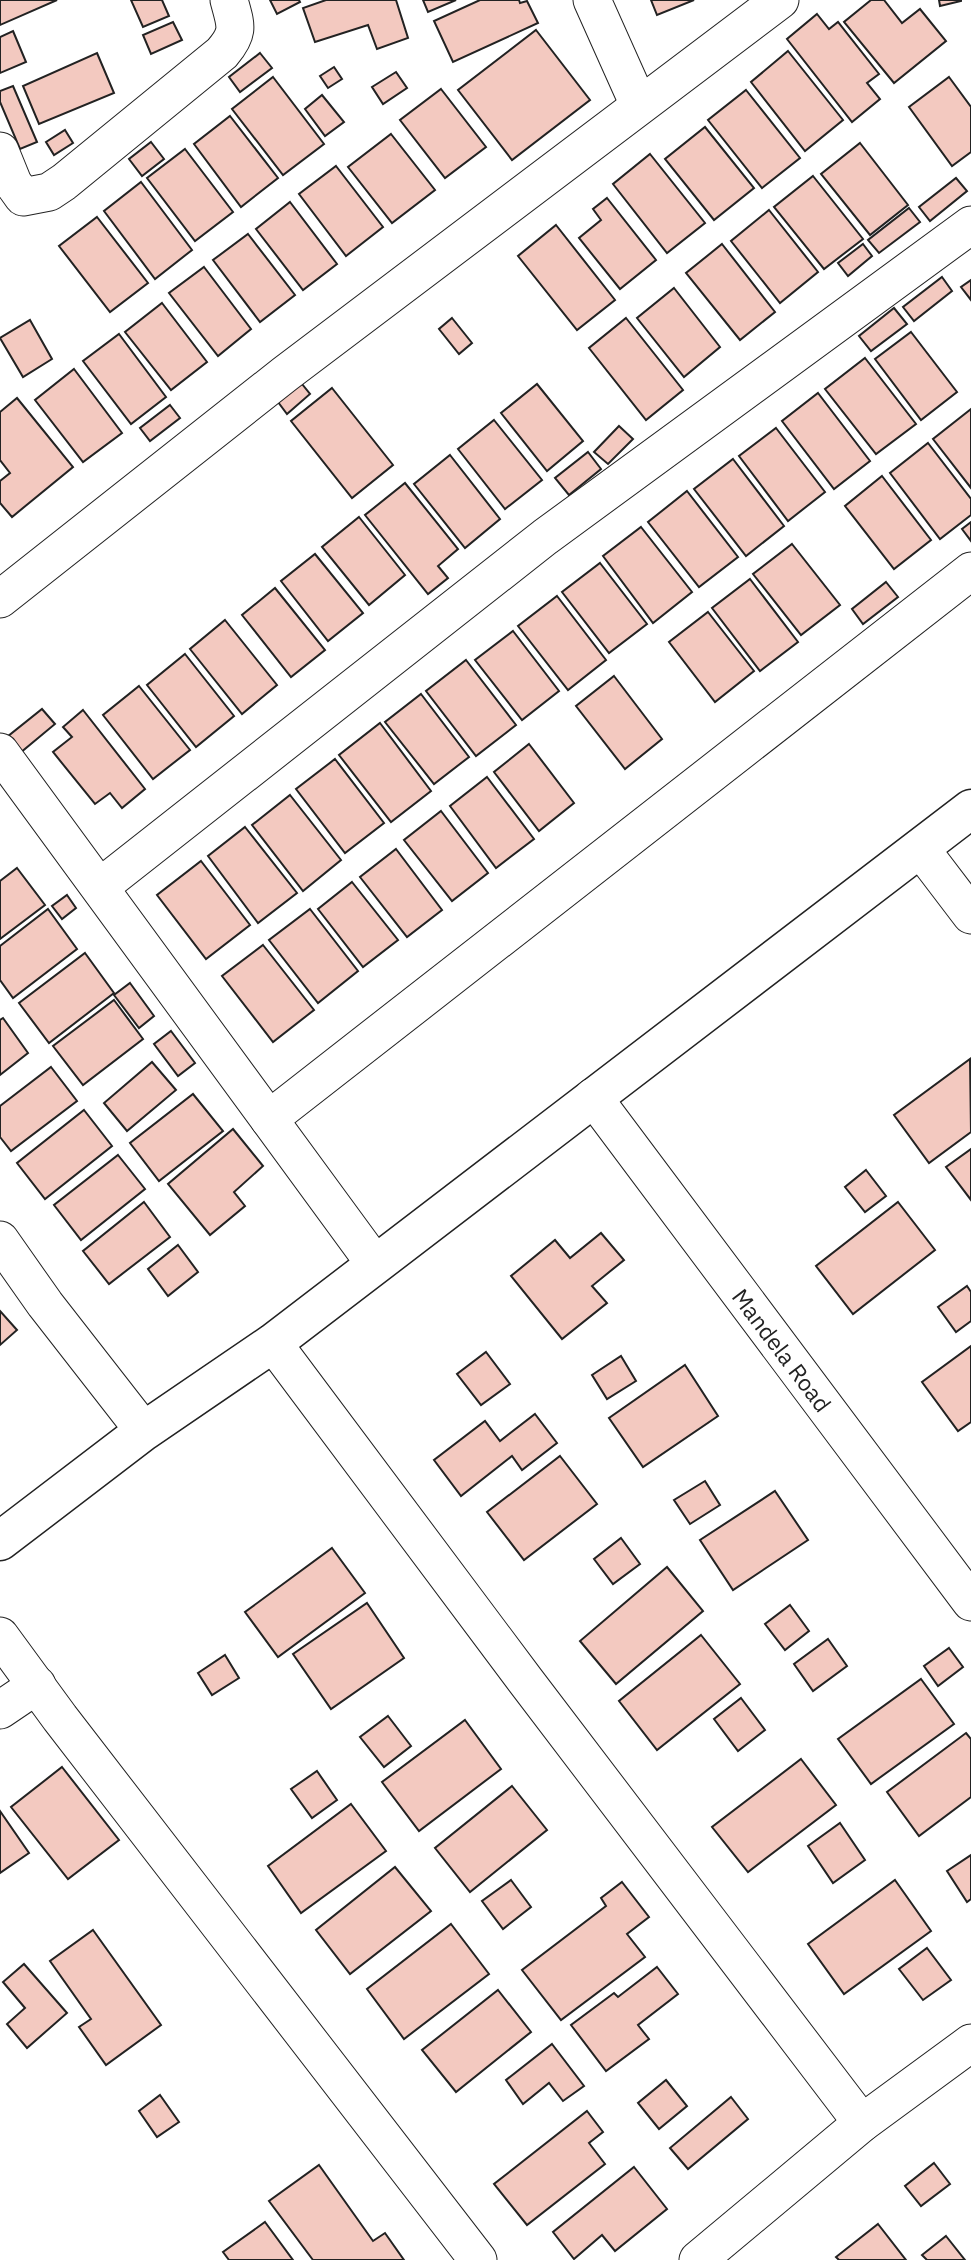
<svg xmlns="http://www.w3.org/2000/svg" width="971" height="2260" font-family="'IBM Plex Sans',sans-serif">
  <style>
    .building { fill: #f3c9c0; stroke: #222; stroke-width: 2 }
    .lines { fill: none; stroke-linecap: round; stroke-linejoin: round }
    .street-casing { stroke: #222; stroke-width: 39 }
    .secondary-casing { stroke: #222; stroke-width: 41 }
    .street { stroke: #fff; stroke-width: 37 }
    .secondary { stroke: #fff; stroke-width: 38 }
    .labels { text-anchor: middle; dominant-baseline: central; stroke-width: 5; stroke-linejoin: round; paint-order: stroke }
    .street-label { font-size: 23px; fill: #222; stroke: #fff }
  </style>
  <rect width="100%" height="100%" fill="#fff"/>
  <g class="building">
    <path d="M0,0h57l-57,25z"/>
    <path d="M131,0h31l7,16 -26,11z"/>
    <path d="M270,0h29l1,2 -23,12z"/>
    <path d="M326,0h70l12,38 -31,11 -9,-24 -53,17 -12,-34z"/>
    <path d="M423,0h33l-28,12z"/>
    <path d="M480,0h39l1,3 7,-2 11,22 -85,39 -19,-41z"/>
    <path d="M651,0h43l-37,15z"/>
    <path d="M871,0h13l18,23 18,-14 26,32 -52,42 -50,-61z"/>
    <path d="M939,0h22v1l-21,5z"/>
    <path d="M817,14l12,15 9,-7 41,52 -12,9 13,16 -28,23 -65,-83z"/>
    <path d="M173,22l9,18 -31,14 -8,-19z"/>
    <path d="M536,30l54,70 -78,60 -54,-70z"/>
    <path d="M13,31l13,31 -26,11v-36z"/>
    <path d="M788,51l55,69 -38,31 -54,-69z"/>
    <path d="M97,53l17,40 -75,31 -16,-38z"/>
    <path d="M260,53l12,15 -32,24 -11,-15z"/>
    <path d="M334,67l8,12 -14,9 -8,-12z"/>
    <path d="M396,72l11,16 -24,16 -11,-17z"/>
    <path d="M273,77l51,67 -41,31 -51,-66z"/>
    <path d="M949,77l22,30v45l-19,14 -43,-59z"/>
    <path d="M13,86l24,56 -17,7 -20,-47v-11z"/>
    <path d="M441,89l45,58 -41,31 -45,-58z"/>
    <path d="M746,90l54,68 -38,30 -54,-68z"/>
    <path d="M322,95l22,27 -19,14 -20,-27z"/>
    <path d="M230,116l48,62 -37,29 -47,-63z"/>
    <path d="M705,127l49,61 -40,32 -49,-61z"/>
    <path d="M65,130l8,13 -19,12 -8,-13z"/>
    <path d="M391,134l44,56 -43,33 -44,-56z"/>
    <path d="M151,142l13,17 -22,17 -13,-17z"/>
    <path d="M860,143l48,62 -38,30 -49,-61z"/>
    <path d="M185,149l48,63 -38,29 -48,-63z"/>
    <path d="M650,154l55,69 -38,30 -54,-69z"/>
    <path d="M336,166l47,61 -37,29 -47,-62z"/>
    <path d="M813,176l50,63 -39,30 -50,-62z"/>
    <path d="M956,178l11,13 -37,30 -11,-14z"/>
    <path d="M141,182l51,68 -37,29 -51,-68z"/>
    <path d="M607,198l49,62 -36,29 -41,-51 22,-18 -8,-11z"/>
    <path d="M290,202l47,62 -34,26 -47,-61z"/>
    <path d="M909,208l11,14 -41,31 -11,-13z"/>
    <path d="M769,210l49,62 -38,31 -49,-62z"/>
    <path d="M97,217l51,66 -38,29 -51,-66z"/>
    <path d="M556,225l59,75 -38,30 -59,-74z"/>
    <path d="M248,234l47,61 -35,27 -47,-62z"/>
    <path d="M722,244l53,68 -35,28 -54,-67z"/>
    <path d="M863,244l9,12 -24,20 -10,-13z"/>
    <path d="M204,267l47,62 -33,27 -49,-63z"/>
    <path d="M942,277l10,14 -38,30 -11,-14z"/>
    <path d="M971,280v20l-10,-13z"/>
    <path d="M674,288l46,59 -36,30 -47,-59z"/>
    <path d="M162,303l45,59 -36,28 -46,-58z"/>
    <path d="M894,308l13,16 -36,27 -12,-15z"/>
    <path d="M452,318l20,25 -13,11 -20,-25z"/>
    <path d="M626,318l57,72 -37,30 -57,-72z"/>
    <path d="M30,320l22,39 -29,18 -23,-39z"/>
    <path d="M911,332l46,60 -36,28 -46,-61z"/>
    <path d="M119,334l47,63 -35,27 -48,-63z"/>
    <path d="M865,358l51,66 -40,30 -51,-65z"/>
    <path d="M74,369l48,64 -39,29 -48,-62z"/>
    <path d="M298,379l12,15 -23,20 -12,-16z"/>
    <path d="M537,384l46,57 -36,30 -46,-58z"/>
    <path d="M332,388l61,77 -41,33 -61,-77z"/>
    <path d="M818,393l52,68 -36,28 -52,-68z"/>
    <path d="M17,398l56,69 -61,50 -12,-14v-22l10,-8 -10,-13v-48z"/>
    <path d="M170,405l10,13 -30,23 -10,-13z"/>
    <path d="M971,409v79l-38,-49z"/>
    <path d="M494,420l48,60 -37,29 -47,-60z"/>
    <path d="M619,426l14,13 -25,25 -14,-12z"/>
    <path d="M776,428l49,64 -37,29 -49,-65z"/>
    <path d="M928,443l43,56v16l-31,24 -50,-66z"/>
    <path d="M588,452l13,17 -32,26 -14,-17z"/>
    <path d="M450,455l50,64 -35,29 -51,-64z"/>
    <path d="M733,459l51,67 -38,30 -52,-67z"/>
    <path d="M882,476l49,64 -37,29 -49,-63z"/>
    <path d="M405,483l53,66 -20,17 10,12 -20,16 -63,-79z"/>
    <path d="M687,491l51,66 -39,30 -51,-65z"/>
    <path d="M359,517l46,58 -36,30 -47,-58z"/>
    <path d="M971,522v19l-9,-12z"/>
    <path d="M641,527l51,65 -39,31 -50,-67z"/>
    <path d="M792,544l48,61 -39,30 -48,-61z"/>
    <path d="M315,554l48,59 -35,28 -47,-60z"/>
    <path d="M600,563l47,61 -38,29 -47,-61z"/>
    <path d="M750,579l48,63 -38,29 -48,-63z"/>
    <path d="M886,582l12,15 -35,27 -11,-15z"/>
    <path d="M275,588l50,62 -34,27 -49,-62z"/>
    <path d="M557,596l49,64 -38,30 -50,-64z"/>
    <path d="M708,612l46,59 -39,31 -46,-60z"/>
    <path d="M225,620l52,65 -35,29 -52,-65z"/>
    <path d="M513,631l46,60 -37,29 -47,-60z"/>
    <path d="M185,654l49,62 -38,31 -49,-62z"/>
    <path d="M466,660l50,65 -40,31 -50,-65z"/>
    <path d="M614,676l48,63 -37,30 -49,-63z"/>
    <path d="M139,686l51,64 -37,29 -50,-64z"/>
    <path d="M421,694l48,63 -35,27 -49,-62z"/>
    <path d="M42,709l13,15 -35,29 -13,-16z"/>
    <path d="M83,710l62,79 -23,19 -12,-15 -15,11 -42,-52 19,-15 -9,-10z"/>
    <path d="M380,723l51,68 -40,31 -52,-67z"/>
    <path d="M529,744l45,59 -35,28 -45,-59z"/>
    <path d="M335,759l49,64 -39,30 -49,-64z"/>
    <path d="M487,777l47,62 -38,29 -46,-62z"/>
    <path d="M290,795l51,65 -38,31 -51,-66z"/>
    <path d="M441,811l47,62 -36,28 -48,-61z"/>
    <path d="M245,827l52,66 -39,30 -50,-67z"/>
    <path d="M396,849l46,61 -35,27 -47,-60z"/>
    <path d="M201,861l49,64 -44,34 -49,-64z"/>
    <path d="M17,868l28,37 -45,34v-58z"/>
    <path d="M352,882l46,58 -35,27 -45,-58z"/>
    <path d="M67,895l9,13 -14,11 -10,-13z"/>
    <path d="M48,909l29,40 -64,49 -13,-18v-34z"/>
    <path d="M310,909l48,62 -40,32 -49,-63z"/>
    <path d="M263,945l51,65 -41,32 -51,-66z"/>
    <path d="M85,953l29,40 -65,50 -30,-40z"/>
    <path d="M130,983l24,33 -15,12 -25,-33z"/>
    <path d="M114,1000l29,39 -60,46 -30,-39z"/>
    <path d="M3,1018l25,35 -28,22v-55z"/>
    <path d="M171,1031l24,32 -17,13 -24,-32z"/>
    <path d="M970,1059l1,73 -42,31 -35,-48z"/>
    <path d="M152,1062l24,28 -49,41 -23,-28z"/>
    <path d="M51,1067l26,34 -66,50 -11,-14v-31z"/>
    <path d="M193,1094l30,37 -64,50 -29,-38z"/>
    <path d="M84,1110l28,36 -67,53 -28,-36z"/>
    <path d="M233,1129l30,37 -29,26 11,14 -35,29 -42,-51z"/>
    <path d="M971,1149v51l-25,-33z"/>
    <path d="M118,1155l27,34 -64,51 -27,-35z"/>
    <path d="M866,1170l20,26 -21,16 -20,-25z"/>
    <path d="M144,1202l26,35 -61,47 -26,-33z"/>
    <path d="M898,1202l37,48 -82,64 -37,-48z"/>
    <path d="M601,1233l23,27 -32,26 15,17 -45,36 -51,-63 44,-36 15,18z"/>
    <path d="M178,1245l20,27 -30,24 -20,-27z"/>
    <path d="M967,1286l4,6v29l-15,11 -18,-25z"/>
    <path d="M0,1311l17,19 -17,15z"/>
    <path d="M971,1346v76l-13,9 -36,-49z"/>
    <path d="M486,1352l24,32 -29,21 -24,-31z"/>
    <path d="M621,1356l15,25 -29,18 -15,-24z"/>
    <path d="M685,1365l33,51 -75,51 -34,-49z"/>
    <path d="M535,1414l22,29 -35,27 -10,-14 -51,40 -27,-36 51,-39 15,20z"/>
    <path d="M560,1456l37,48 -73,56 -37,-48z"/>
    <path d="M705,1481l15,24 -30,19 -16,-24z"/>
    <path d="M775,1491l33,49 -75,50 -33,-50z"/>
    <path d="M621,1538l19,26 -27,20 -19,-25z"/>
    <path d="M332,1548l33,45 -87,64 -33,-45z"/>
    <path d="M667,1567l36,44 -87,73 -36,-43z"/>
    <path d="M367,1603l37,55 -73,51 -38,-55z"/>
    <path d="M790,1605l19,26 -24,19 -20,-26z"/>
    <path d="M701,1635l39,49 -83,66 -38,-49z"/>
    <path d="M828,1639l19,27 -34,25 -19,-27z"/>
    <path d="M949,1648l14,19 -25,19 -14,-20z"/>
    <path d="M225,1655l14,23 -27,17 -14,-22z"/>
    <path d="M921,1679l33,45 -83,60 -33,-45z"/>
    <path d="M741,1698l24,32 -27,21 -24,-32z"/>
    <path d="M388,1716l23,30 -27,21 -24,-30z"/>
    <path d="M465,1720l36,49 -82,62 -37,-49z"/>
    <path d="M966,1733l5,6v58l-52,39 -32,-44z"/>
    <path d="M801,1759l35,46 -88,67 -36,-45z"/>
    <path d="M62,1767l57,73 -51,39 -57,-72z"/>
    <path d="M317,1771l20,29 -25,18 -21,-29z"/>
    <path d="M512,1786l35,44 -77,62 -35,-44z"/>
    <path d="M351,1804l35,47 -85,62 -33,-47z"/>
    <path d="M0,1811l29,42 -29,20z"/>
    <path d="M840,1823l25,37 -32,23 -25,-37z"/>
    <path d="M971,1855v44l-4,3 -20,-31z"/>
    <path d="M395,1867l36,44 -81,63 -34,-44z"/>
    <path d="M511,1880l20,27 -28,22 -21,-28z"/>
    <path d="M895,1880l36,51 -87,63 -36,-50z"/>
    <path d="M622,1882l27,35 -22,17 18,23 -84,63 -39,-50 84,-64 -5,-8z"/>
    <path d="M451,1924l38,50 -85,65 -37,-50z"/>
    <path d="M93,1930l68,95 -55,40 -27,-38 12,-8 -41,-58z"/>
    <path d="M927,1948l24,32 -28,20 -24,-31z"/>
    <path d="M24,1964l43,49 -40,35 -20,-24 18,-16 -22,-26z"/>
    <path d="M657,1967l21,27 -40,31 11,14 -43,32 -35,-46 43,-32 4,4z"/>
    <path d="M498,1990l33,42 -75,60 -34,-42z"/>
    <path d="M552,2044l32,42 -21,15 -14,-18 -26,21 -17,-24z"/>
    <path d="M666,2080l21,26 -28,23 -21,-26z"/>
    <path d="M160,2095l19,27 -22,15 -18,-26z"/>
    <path d="M731,2097l17,22 -60,50 -18,-21z"/>
    <path d="M587,2111l16,21 -14,11 16,21 -78,61 -33,-41z"/>
    <path d="M934,2163l16,21 -29,22 -16,-20z"/>
    <path d="M319,2165l54,76 12,-8 19,27h-91l-44,-59z"/>
    <path d="M634,2167l33,42 -52,42 -13,-16 -28,24 -21,-27z"/>
    <path d="M265,2222l28,38h-64l-6,-8z"/>
    <path d="M878,2224l28,36h-67l-3,-3z"/>
    <path d="M946,2236l19,24h-38l-5,-5z"/>
  </g>
  <g class="lines">
    <defs>
      <g id="street">
        <path d="M592,0l47,105"/>
        <path d="M0,151l13,32 10,14 26,-5 15,-10 158,-129c18,-21 14,-27 7,-53"/>
        <path d="M0,599l285,-225 495,-374"/>
        <path d="M0,752l375,512"/>
        <path d="M920,848l51,67"/>
        <path d="M100,887l445,-350 426,-312"/>
        <path d="M593,1097l378,505"/>
        <path d="M269,1119l702,-548"/>
        <path d="M0,1240l45,64 99,127"/>
        <path d="M273,1343l252,337 337,443"/>
        <path d="M0,1636l60,82 418,542"/>
        <path d="M0,1710l37,-25"/>
        <path d="M698,2260l164,-137 109,-80"/>
      </g>
      <path id="secondary" d="M0,1541l144,-110 129,-88 698,-534"/>
    </defs>
    <use href="#street" class="street-casing"/>
    <use href="#secondary" class="secondary-casing"/>
    <use href="#street" class="street"/>
    <use href="#secondary" class="secondary"/>
  </g>
  <g class="labels">
    <g class="street-label">
      <text transform="translate(782 1350) rotate(53)">Mandela Road</text>
    </g>
  </g>
</svg>
